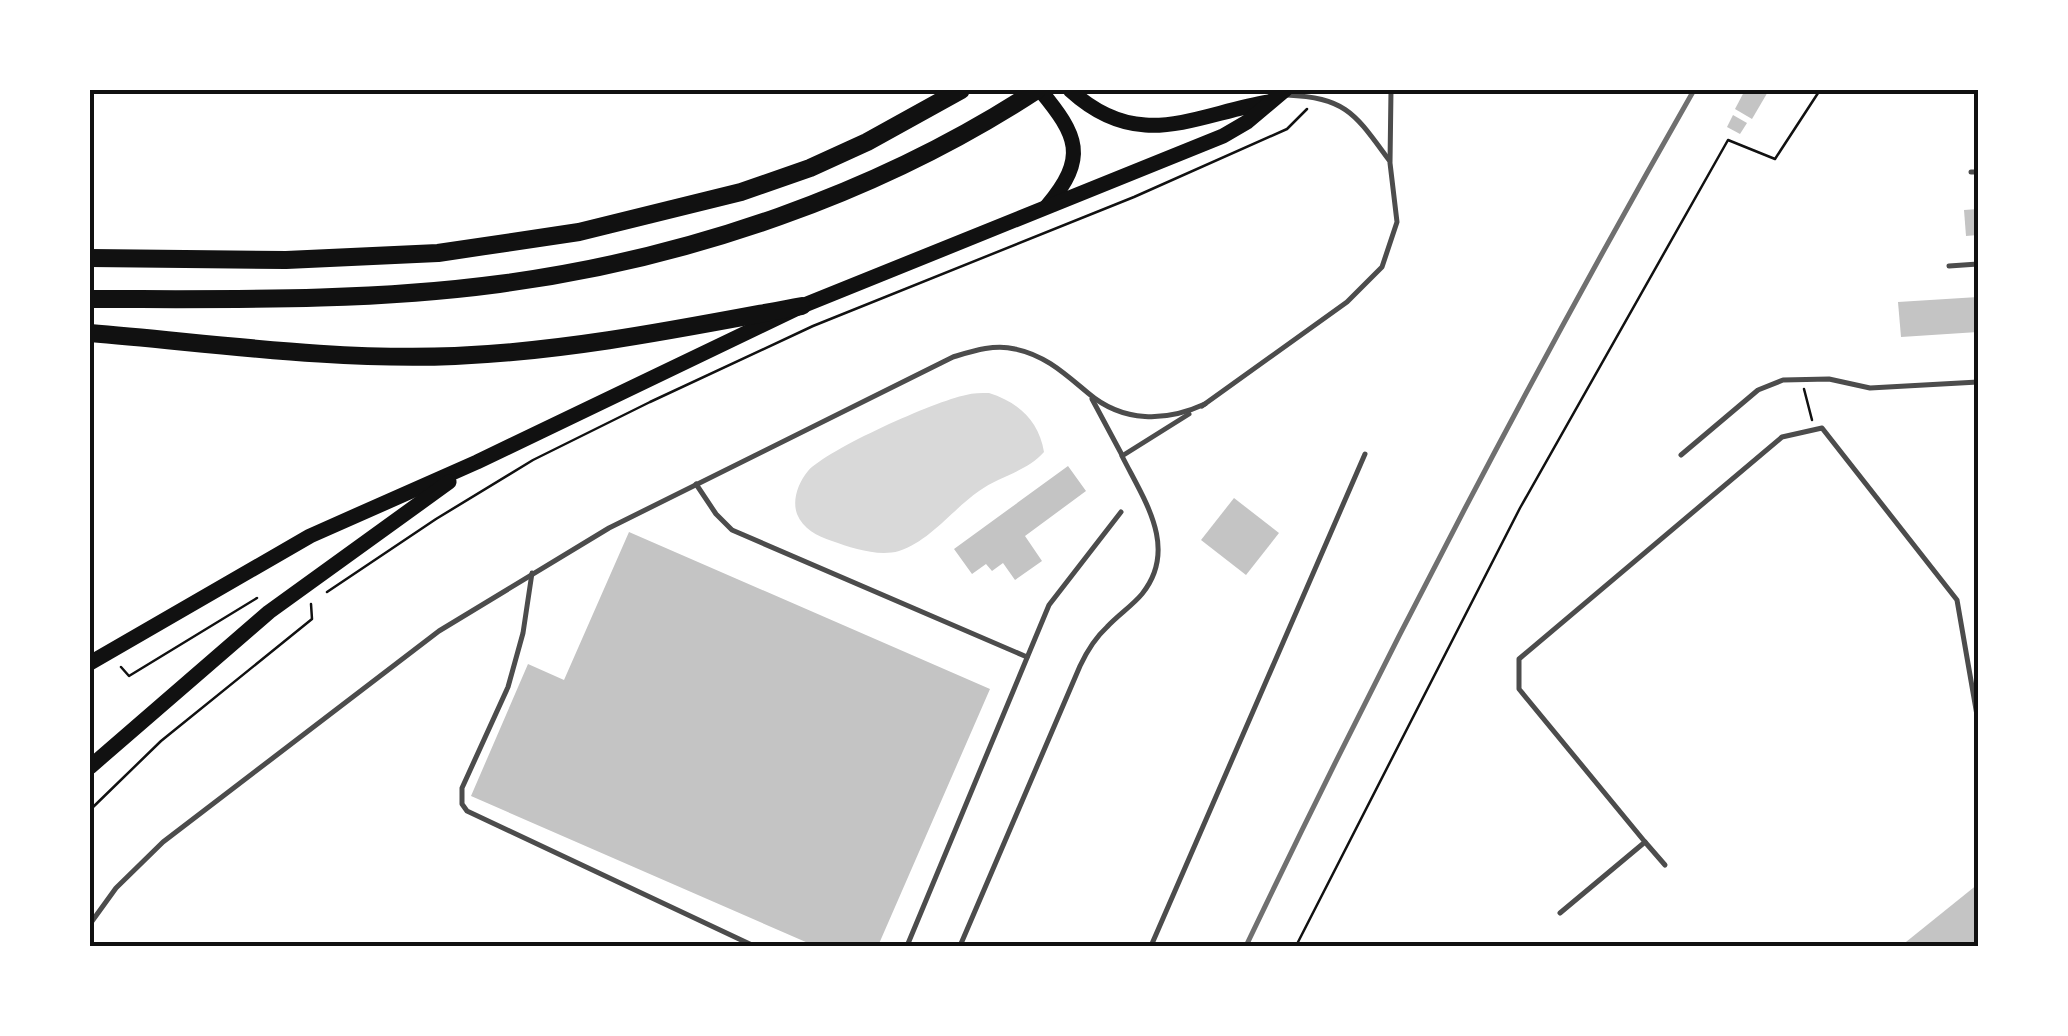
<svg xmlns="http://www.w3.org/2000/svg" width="2068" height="1036" font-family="'DM Sans',sans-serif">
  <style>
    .water { fill: #d9d9d9 }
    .building { fill: #c4c4c4 }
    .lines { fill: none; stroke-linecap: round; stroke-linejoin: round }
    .path { stroke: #111; stroke-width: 2.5 }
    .service { stroke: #4c4c4c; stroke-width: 5 }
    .primary { stroke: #111; stroke-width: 15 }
    .motorway { stroke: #111; stroke-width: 18 }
    .rail { stroke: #707070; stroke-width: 5 }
    .neatline { fill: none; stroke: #111; stroke-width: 4 }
  </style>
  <rect width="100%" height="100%" fill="#fff"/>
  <path class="water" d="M989,393c29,9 50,28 55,59 -18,20 -44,24 -65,39 -26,18 -49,50 -80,60 -21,6 -47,-3 -67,-10 -15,-5 -29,-12 -35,-27 -5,-14 1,-31 11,-43 20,-22 127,-70 158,-76 7,-2 15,-2 23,-2z"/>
  <g class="building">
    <path d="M1745,90h24l-17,29 -17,-10z"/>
    <path d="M1733,115l14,8 -7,11 -13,-7z"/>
    <path d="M1978,209v26l-12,1 -2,-26z"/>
    <path d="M1978,297v35l-77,5 -3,-35z"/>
    <path d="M1068,466l18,25 -61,45 17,25 -27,19 -12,-17 -11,8 -6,-7 -14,10 -18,-25z"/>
    <path d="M1234,498l45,35 -33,42 -45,-35z"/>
    <path d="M629,532l361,157 -112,257h-63l-344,-150 57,-132 36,16z"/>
    <path d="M1978,884v62h-77z"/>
  </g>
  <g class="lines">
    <g class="path">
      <path d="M1804,389l8,31"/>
      <path d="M327,592l109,-73 97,-59 117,-58 163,-76 321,-129 153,-68 20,-20"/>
      <path d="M121,667l8,9 128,-78"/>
      <path d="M90,810l71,-69 151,-122 -1,-15"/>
      <path d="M1296,946l224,-438 208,-368 47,19 45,-69"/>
    </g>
    <g class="service">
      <path d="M1287,95c60,3 68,19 102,65"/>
      <path d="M1971,172h7"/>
      <path d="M1949,266l29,-2"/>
      <path d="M1092,399l30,56"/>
      <path d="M1202,406l145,-104 35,-35 15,-45 -7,-59 1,-73"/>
      <path d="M1681,455l77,-65 25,-10 46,-1 41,9 108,-6"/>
      <path d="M696,484l20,30 16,16 295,127"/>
      <path d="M532,573l-9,60 -15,54 -46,101v16l5,7 287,135"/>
      <path d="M1645,842l20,23"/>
      <path d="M1560,913l85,-71 -126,-153v-30l263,-222 40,-9 135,172 21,121"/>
      <path d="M90,924l26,-36 47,-46 276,-211 170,-103 344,-171c20,-6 41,-13 62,-8 30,6 50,25 73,44 35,30 78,29 117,11"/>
      <path d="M907,946l142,-341 72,-93"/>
      <path d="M960,946l120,-280c7,-15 15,-28 27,-39 11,-12 25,-21 35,-33 37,-46 2,-94 -20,-138l67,-42"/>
      <path d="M1151,946l214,-492"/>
    </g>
    <g class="primary">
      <path d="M1040,90c38,46 48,67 7,116"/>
      <path d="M1070,90c69,63 123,25 199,12"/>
      <path d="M90,663l220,-127 167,-74 325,-156 421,-170 24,-14 38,-32"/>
      <path d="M90,767l179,-155 180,-130"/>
    </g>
    <g class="motorway">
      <path d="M90,258l196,2 152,-7 141,-21 162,-40 69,-24 57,-26 94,-52"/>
      <path d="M90,299c136,0 274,3 409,-15 188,-25 379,-90 538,-194"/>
      <path d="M90,333c121,10 244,28 365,23 117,-5 233,-29 347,-50"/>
    </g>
    <path class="rail" d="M1246,946c139,-291 288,-576 448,-856"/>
  </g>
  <rect width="2068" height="1036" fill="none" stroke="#ffffff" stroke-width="185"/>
  <rect x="92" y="92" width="1884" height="852" class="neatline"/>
</svg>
